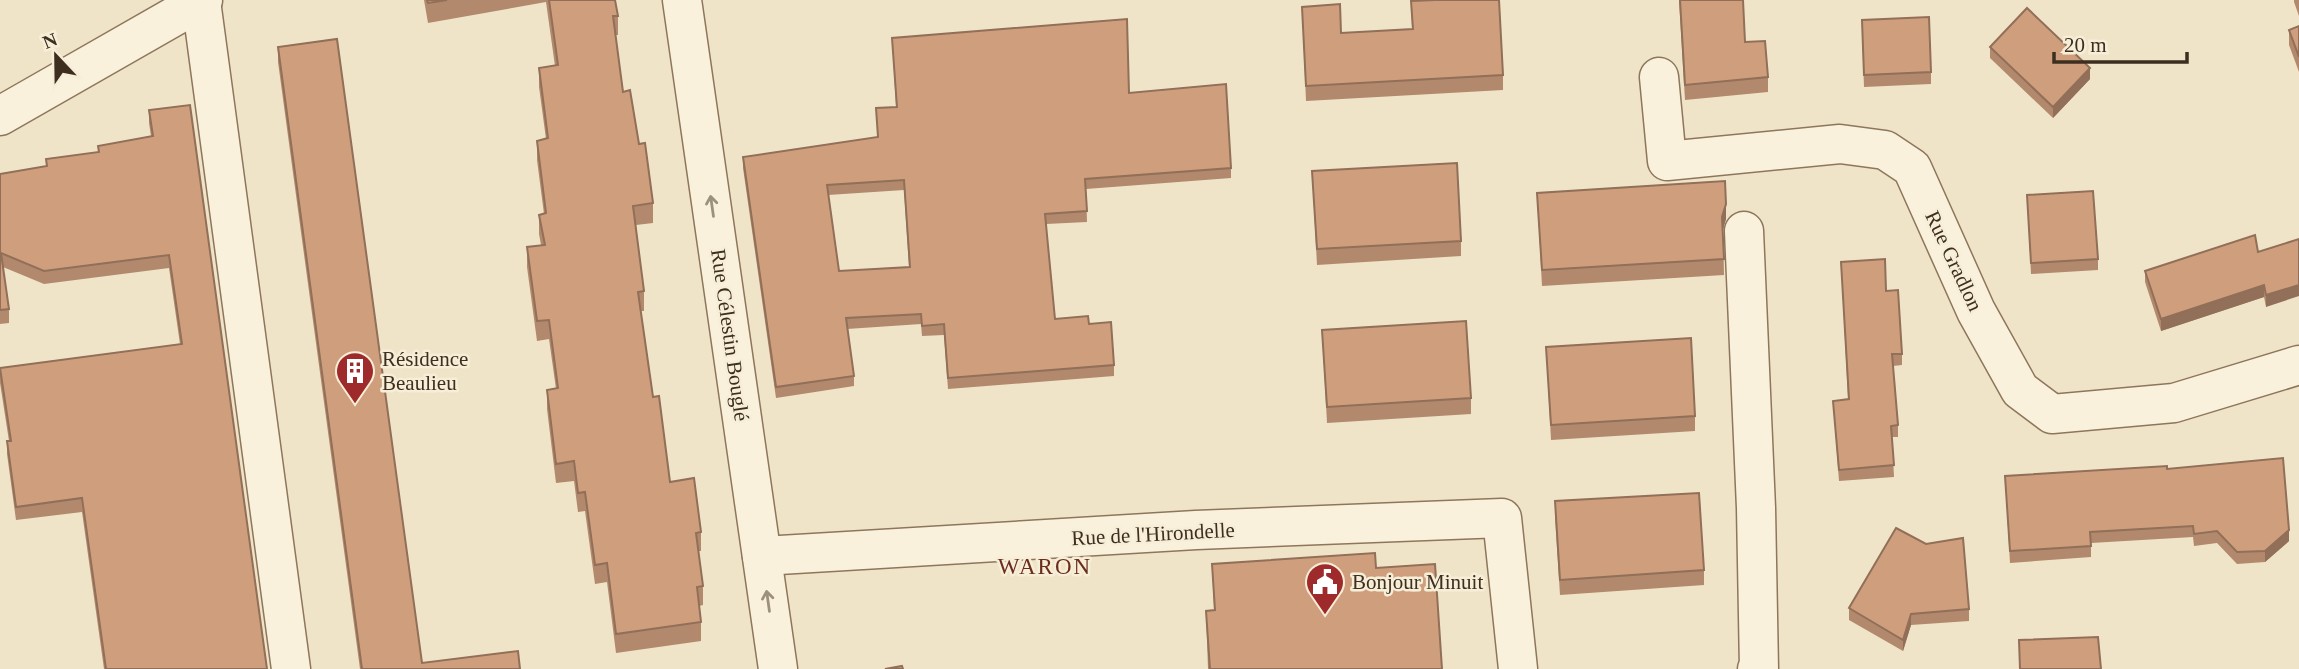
<svg xmlns="http://www.w3.org/2000/svg" width="2299" height="669" font-family="Georgia,serif">
  <style>
    .lines { fill: none; stroke-linecap: round; stroke-linejoin: round }
    .minor-casing { stroke: #8d765c; stroke-width: 41 }
    .minor { stroke: #faf1dc; stroke-width: 38 }
    .wall { fill: #b2896c; fill-rule: evenodd }
    .shaded-wall { fill: #916f58 }
    .building { fill: #cf9f7d; stroke: #916f58; stroke-width: 2; fill-rule: evenodd }
    .oneway { stroke: #9c907e }
    .labels { text-anchor: middle; dominant-baseline: central; stroke-width: 5; stroke-linejoin: round; paint-order: stroke }
    .street-label { font-size: 21px; fill: #3d2e20; stroke: #f7eed8 }
    .poi-label { font-size: 21px; fill: #3d2e20; stroke: #f7eed8; text-anchor: start }
    .neighbourhood-label { font-size: 23px; letter-spacing: 2px; fill: #6b2e1e; stroke: #f7eed8 }
  </style>
  <rect width="100%" height="100%" fill="#f0e4c8"/>
  <g class="lines">
    <defs>
      <g id="minor">
        <path d="M682,0l96,669"/>
        <path d="M201,1l90,668"/>
        <path d="M1659,77l8,84 173,-17 45,6 27,18 64,143 44,79 32,24 122,-11 125,-38"/>
        <path d="M0,116l203,-116"/>
        <path d="M1744,231l12,277 3,161h-2"/>
        <path d="M762,556l434,-26 306,-12 16,151"/>
      </g>
    </defs>
    <use href="#minor" class="minor-casing"/>
    <use href="#minor" class="minor"/>
  </g>
  <g class="wall">
    <path d="M424,0h191l3,16v19h-3l8,57 16,52 14,59v20l-17,2 8,66v20h-3l12,86 17,85 31,50v19h-3l5,35v19l-4,1 2,16v19l-85,12 -9,-71 -12,2 -10,-73 -7,1 -4,-31 -18,2 -9,-74v-19l9,-1 -7,-50 -12,2 -10,-74v-20l14,-2 -2,-11v-19l5,-1 -7,-54v-19l9,-2 -7,-52v-19l16,-2 -9,-64 -118,21z"/>
    <path d="M1679,0h64l2,42 23,35v15l-83,8z"/>
    <path d="M2294,0h5v16l-5,-14z"/>
    <path d="M1411,1l92,74v15l-197,11 -4,-94 39,26 71,-4z"/>
    <path d="M2299,26v46l-10,-27v-15z"/>
    <path d="M1862,31l69,41v12l-67,3z"/>
    <path d="M892,38l237,55 102,75v10l-145,11 1,33 -41,2 9,95 34,5 25,41v11l-166,13 -4,-54 -22,1 -1,-12 -74,5 7,47v10l-78,12 -33,-230v-11l135,-20 -2,-29 20,-1zM904,190l5,77 -70,4 -11,-76z"/>
    <path d="M278,47l144,616 98,6h-160l-82,-607z"/>
    <path d="M1990,47l100,32 -37,39 -63,-60z"/>
    <path d="M149,110l118,559h-163l-22,-157 -66,8 -9,-66v-13h2l-9,-58v-15l180,-24 -11,-76 -125,16 -41,-17 6,42v14l-9,1v-150l46,-8v-7l52,-7v-6l53,-10 -2,-13z"/>
    <path d="M1312,171l149,70v15l-144,9z"/>
    <path d="M1537,193l189,26 -3,11 1,45 -182,11z"/>
    <path d="M2027,195l71,64v11l-67,4z"/>
    <path d="M2299,239l-33,68 -2,-10 -103,34 -16,-49v-11l113,-19z"/>
    <path d="M1841,262l45,29 16,63v11l-9,1 5,59v12h-6l2,40 -55,4 -6,-80 15,-2z"/>
    <path d="M1322,330l149,68v16l-144,9z"/>
    <path d="M1546,347l149,69v15l-144,9z"/>
    <path d="M2167,469l122,72 -24,21 -28,2 -20,-21 -23,3 -1,-9 -102,6v14l-81,6 -5,-87z"/>
    <path d="M1555,501l149,69v15l-144,10 -5,-79z"/>
    <path d="M1212,564l164,4 66,101h-234l-2,-58 8,-1z"/>
    <path d="M1849,608l120,1v12l-58,4 -8,26 -54,-31z"/>
  </g>
  <g class="shaded-wall">
    <path d="M2090,68v11l-37,39v-11z"/>
    <path d="M1726,204v15l-4,13v-15z"/>
    <path d="M2264,285v12l-103,34v-12z"/>
    <path d="M2299,285v11l-33,11v-12z"/>
    <path d="M2289,530v11l-24,21v-11z"/>
    <path d="M1911,614v11l-8,26v-11z"/>
  </g>
  <g class="building">
    <path d="M427,0h20l-19,3z"/>
    <path d="M549,0h66l3,16h-5l10,76 7,-2 9,54 6,-1 8,60 -20,3 11,85 -6,1 15,105 6,-1 11,86 24,-4 7,54 -5,1 7,53 -6,1 4,35 -85,12 -9,-71 -12,2 -10,-73 -7,1 -4,-32 -18,3 -9,-74 11,-2 -9,-68 -12,1 -10,-74 18,-2 -6,-30 7,-2 -9,-72 11,-3 -9,-70 19,-3z"/>
    <path d="M1436,0h63l4,75 -197,11 -4,-79 38,-3 1,29 72,-4 -2,-28z"/>
    <path d="M1680,0h63l2,42 20,-1 3,36 -83,8z"/>
    <path d="M2027,8l63,60 -37,39 -63,-60z"/>
    <path d="M1929,17l2,55 -67,3 -2,-55z"/>
    <path d="M1127,19l2,74 97,-9 5,84 -146,11 2,32 -42,3 10,105 33,-3 1,8 22,-2 3,43 -166,13 -4,-54 -22,2 -1,-12 -75,4 8,58 -78,11 -33,-230 135,-20 -2,-29 21,-1 -5,-69zM904,180l6,87 -71,4 -12,-86z"/>
    <path d="M2299,26v31l-10,-27z"/>
    <path d="M337,39l85,624 96,-12 2,18h-158l-84,-622z"/>
    <path d="M190,105l77,564h-161l-24,-171 -66,9 -9,-66h4l-11,-73 182,-24 -13,-89 -125,16 -43,-18 8,56 -9,1v-136l47,-8 -1,-7 53,-7 -1,-6 55,-10 -4,-26z"/>
    <path d="M1457,163l4,78 -144,8 -5,-78z"/>
    <path d="M1725,181l1,23 -4,13 2,42 -182,11 -5,-77z"/>
    <path d="M2093,191l5,68 -67,4 -4,-68z"/>
    <path d="M2255,235l3,17 41,-13v46l-33,10 -2,-10 -103,34 -16,-48z"/>
    <path d="M1885,259l1,32 12,-1 4,64h-10l6,71 -7,1 3,39 -55,5 -6,-69 16,-2 -8,-137z"/>
    <path d="M1466,321l5,77 -144,9 -5,-77z"/>
    <path d="M1691,338l4,78 -144,9 -5,-78z"/>
    <path d="M2283,458l6,72 -24,21 -28,1 -20,-21 -23,3 -1,-8 -103,6 1,14 -81,5 -5,-75 162,-10v3z"/>
    <path d="M1699,493l5,77 -144,10 -5,-79z"/>
    <path d="M1896,528l30,16 37,-6 6,71 -58,5 -8,26 -54,-32z"/>
    <path d="M1375,553l1,15 59,-4 7,105h-232l-4,-58 9,-1 -3,-46z"/>
    <path d="M2098,637l3,32h-81l-1,-29z"/>
    <path d="M902,666l1,3h-18z"/>
  </g>
  <defs><path id="oneway-shaft" d="M-6 0H5M1.5-3L5.5 0L1.5 3" fill="none" stroke-width="1.6" stroke-linecap="round" stroke-linejoin="round" transform="scale(1.75)"/></defs>
  <g class="oneway">
    <use href="#oneway-shaft" transform="translate(712 206) rotate(-98)"/>
    <use href="#oneway-shaft" transform="translate(768 601) rotate(-98)"/>
  </g>
  <defs>
    <symbol id="building-pin" viewBox="-11 -11 22 30"><path d="M0 17L-7.5 6A9.5 9.5 0 1 1 7.5 6Z" fill="#9e2a2b" stroke="#f7eed8"/><path d="M-4-6H4V6H1V3H-1V6H-4ZM-2.5-4.3h1.7v1.8h-1.7ZM.8-4.3h1.7v1.8H.8ZM-2.5-1h1.7V.8h-1.7ZM.8-1h1.7V.8H.8Z" fill="#fff"/></symbol>
    <symbol id="civic-pin" viewBox="-11 -11 22 30"><path d="M0 17L-7.5 6A9.5 9.5 0 1 1 7.5 6Z" fill="#9e2a2b" stroke="#f7eed8"/><path d="M-.6-6.5H3V-4.5H.6V-3L4-1V1h2V6H-6V1h2V-1L-.6-3ZM-1.2 2.5V6h2.4V2.5Z" fill="#fff"/></symbol>
  </defs>
  <g fill-rule="evenodd">
    <use href="#building-pin" x="333" y="349" width="44" height="60"/>
    <use href="#civic-pin" x="1303" y="560" width="44" height="60"/>
  </g>
  <g class="labels">
    <g class="street-label">
      <text transform="translate(1954 261) rotate(65)">Rue Gradlon</text>
      <text transform="translate(730 335) rotate(82)">Rue Célestin Bouglé</text>
      <text transform="translate(1153 534) rotate(-3)">Rue de l'Hirondelle</text>
    </g>
    <g class="poi-label">
      <text x="382" y="359">Résidence<tspan x="382" dy="24">Beaulieu</tspan></text>
      <text x="1352" y="582">Bonjour Minuit</text>
    </g>
    <g class="neighbourhood-label">
      <text x="1045" y="566">WARON</text>
    </g>
  </g>
  <g transform="translate(56 56) rotate(338)" stroke="#f7eed8" stroke-width="5" paint-order="stroke">
  <path d="M0-5L12 26L0 18L-12 26Z" fill="#3d2e20"/>
  <text y="-10" font-size="19" font-weight="bold" text-anchor="middle" fill="#3d2e20">N</text>
  </g>
  <path d="M2054 52v10h133v-10" fill="none" stroke="#3d2e20" stroke-width="3.5"/>
  <text x="2064" y="52" font-size="21" fill="#3d2e20" stroke="#f7eed8" stroke-width="5" paint-order="stroke">20 m</text>
</svg>
